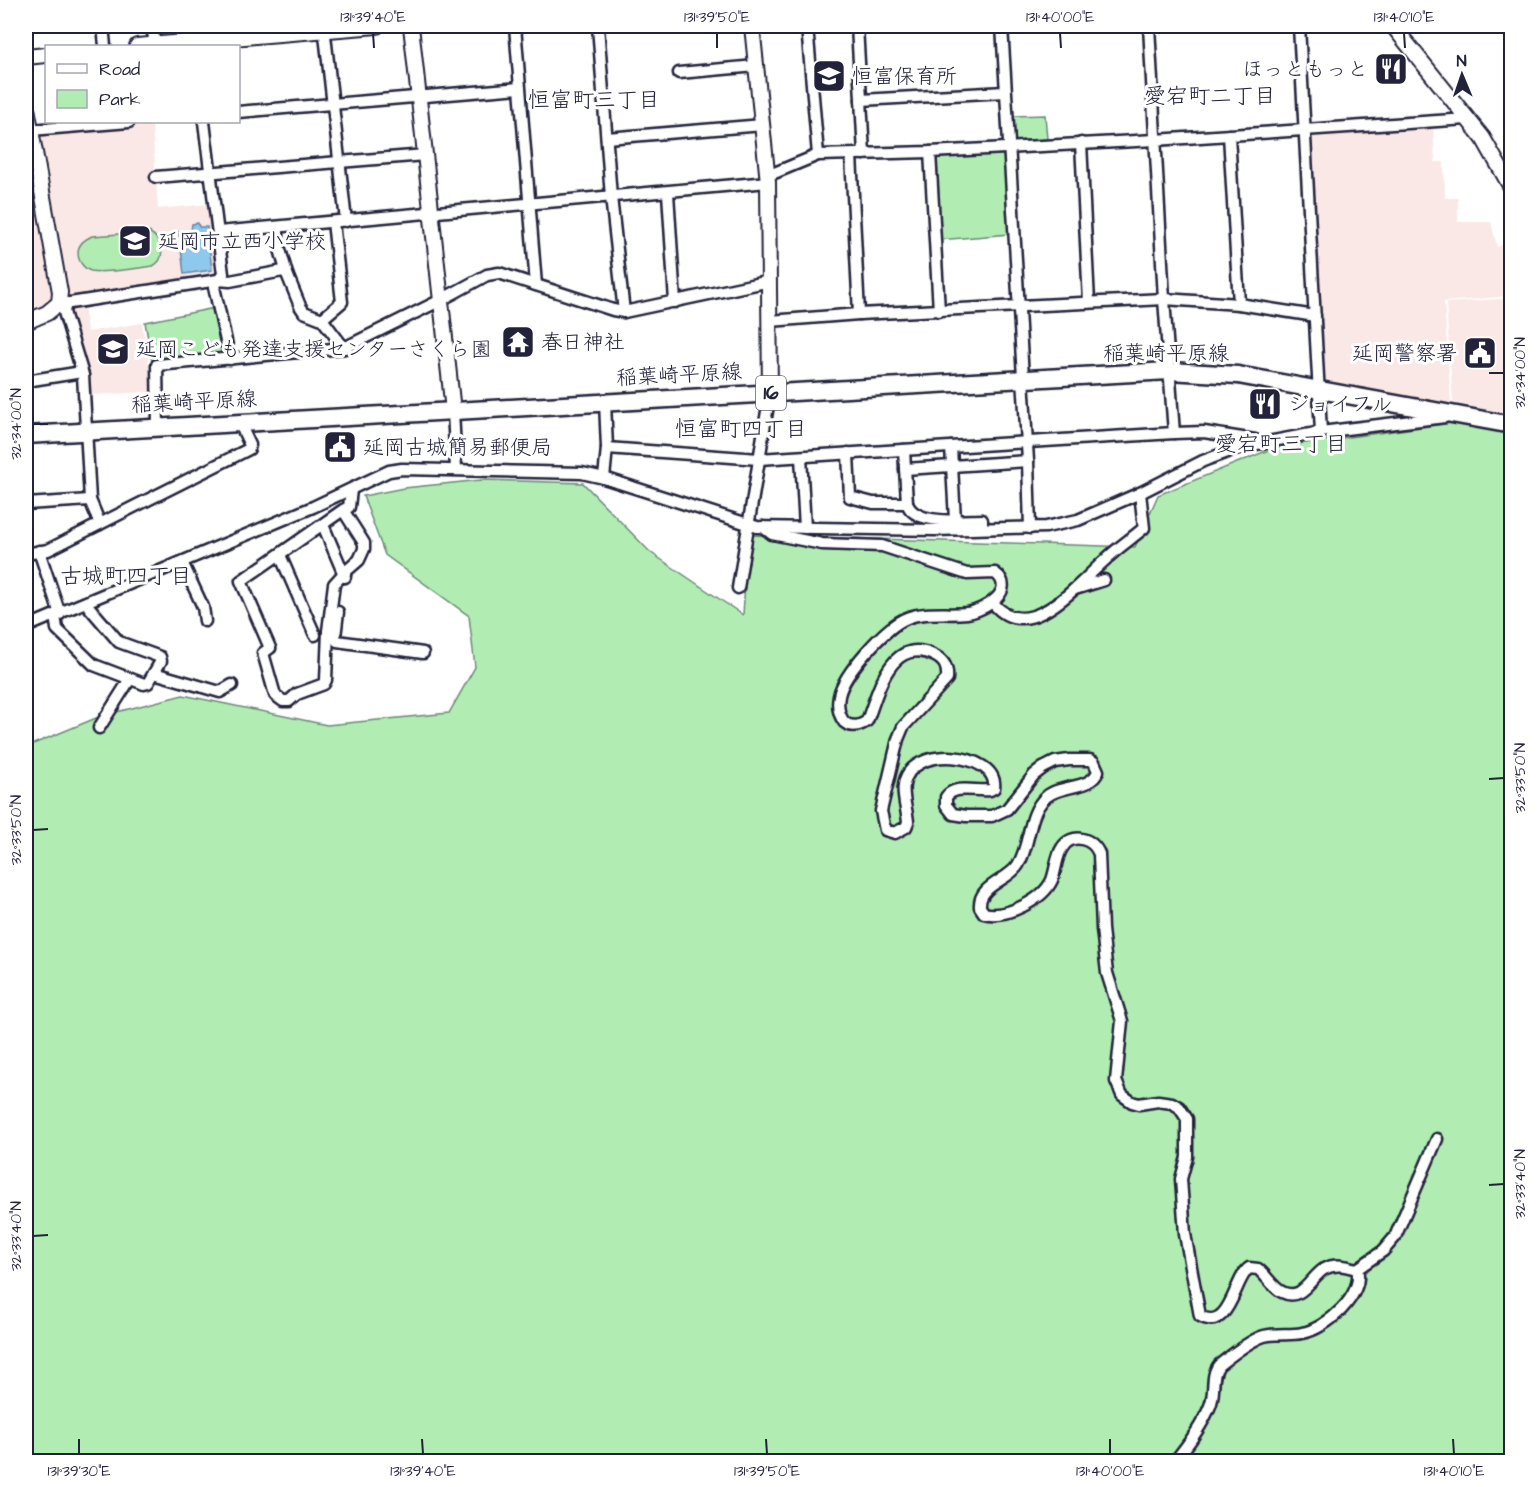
<svg xmlns="http://www.w3.org/2000/svg" width="1537" height="1487" font-family="'Architects Daughter','Klee One',sans-serif">
  <style>
    .built { fill: #f9e8e6 }
    .green { fill: #b1edb3; stroke: #6a8877; stroke-width: 1.5 }
    .water { fill: #8ec8ed; stroke: #6386a6; stroke-width: 1.5 }
    .lines { fill: none; stroke-linecap: round; stroke-linejoin: round }
    .minor-casing { stroke: #22223b; stroke-width: 15 }
    .tertiary-casing { stroke: #22223b; stroke-width: 18 }
    .primary-casing { stroke: #22223b; stroke-width: 21 }
    .minor { stroke: #fff; stroke-width: 10 }
    .tertiary { stroke: #fff; stroke-width: 14 }
    .primary { stroke: #fff; stroke-width: 16 }
    .ticks { fill: none; stroke: #22223b; stroke-width: 2 }
    .labels { text-anchor: middle; dominant-baseline: central; stroke-width: 6; stroke-linejoin: round; paint-order: stroke }
    .shield { fill: #fff; stroke: #646476; stroke-width: 1.5 }
    .shield-label { font-size: 20px; font-weight: bold; fill: #22223b }
    .poi-label { font-size: 21px; fill: #22223b; stroke: #fff; text-anchor: start }
    .street-label { font-size: 21px; fill: #22223b; stroke: #fff }
    .neighbourhood-label { font-size: 22px; fill: #22223b; stroke: #fff }
    .neatline { fill: none; stroke: #22223b; stroke-width: 2 }
    .ticks-label { font-size: 15px; text-anchor: middle; fill: #22223b }
  </style>
  <rect width="100%" height="100%" fill="#fff"/>
  <filter id="ink" filterUnits="userSpaceOnUse"><feTurbulence type="fractalNoise" baseFrequency=".0167" numOctaves="2"/><feDisplacementMap in="SourceGraphic" scale="12" xChannelSelector="R" yChannelSelector="G"/><feConvolveMatrix kernelMatrix="1 2 1 2 8 2 1 2 1" color-interpolation-filters="sRGB"/></filter>
  <g filter="url(#ink)">
    <g class="built">
      <path d="M1433,123l2,39h9l1,36h13v24h33l6,25 14,-7v56l-67,6 7,101 -123,-22 -5,-6 -13,-240 5,-4z"/>
      <path d="M152,124l6,85 51,-5 9,68 -3,3 -143,24 -6,-6 -30,-160z"/>
      <path d="M26,139l26,146v12l-5,9 -21,11z"/>
      <path d="M1511,298v116l-58,-11 -7,-100z"/>
      <path d="M84,305l3,27 55,-9 11,69 -65,3 -19,-81 2,-6z"/>
    </g>
    <g class="green">
      <path d="M1045,115l2,24 -33,2 -1,-25z"/>
      <path d="M1002,151l3,3 5,80 -71,6 -4,-82 2,-3z"/>
      <path d="M149,232c12,7 19,26 4,34 -14,2 -50,8 -62,5 -7,-2 -13,-10 -13,-18 0,-9 6,-13 14,-17z"/>
      <path d="M215,308l9,47 -72,7 -7,-40z"/>
      <path d="M1459,422l52,11v1028l-1485,1v-715l75,-31 82,-21 144,30 122,-12 26,-46 -6,-51 -84,-61 -22,-59 41,-8 78,-8 101,3 67,69 93,63 5,-80 387,12 23,-52 118,-48z"/>
    </g>
    <path class="water" d="M198,223l1,4h8l5,43 -28,4 -5,-42 12,-1 1,-7z"/>
    <g class="lines">
      <defs>
        <g id="minor">
          <path d="M103,26l2,20"/>
          <path d="M152,26l3,19"/>
          <path d="M191,26l2,20"/>
          <path d="M324,26l22,195"/>
          <path d="M515,26l21,259"/>
          <path d="M598,26l13,171 13,115"/>
          <path d="M807,26l11,129"/>
          <path d="M857,26l7,128"/>
          <path d="M1002,26l26,435 2,67"/>
          <path d="M1149,26l15,273 10,134"/>
          <path d="M1299,26l22,406"/>
          <path d="M679,73l77,-7"/>
          <path d="M861,100l144,-8"/>
          <path d="M238,112l281,-24"/>
          <path d="M204,122l19,152 -9,13 16,72"/>
          <path d="M31,130l98,-8"/>
          <path d="M1229,135l10,169"/>
          <path d="M607,138l156,-13"/>
          <path d="M1081,143l8,159"/>
          <path d="M930,152l9,159"/>
          <path d="M851,155l8,159"/>
          <path d="M767,176l51,-21 112,-3 225,-12 312,-21"/>
          <path d="M156,177l269,-22"/>
          <path d="M668,193l7,109"/>
          <path d="M278,227v15l9,32"/>
          <path d="M218,232l550,-50"/>
          <path d="M59,303h11l148,-23 12,1 53,-10 4,3 13,32 4,6 18,7 22,29"/>
          <path d="M66,303l-2,9 19,63 7,125 10,24"/>
          <path d="M322,319l20,-17 -9,-80"/>
          <path d="M770,321l89,-7 305,-15 75,5 76,12"/>
          <path d="M26,381l56,-9"/>
          <path d="M453,411l3,58"/>
          <path d="M158,427l-1,-62 187,-17 97,-48 46,-25 12,-2 114,37 11,2 146,-31"/>
          <path d="M951,447l4,73"/>
          <path d="M607,448l152,11 415,-26 30,-1 51,8"/>
          <path d="M848,453l2,44 23,6h34l-3,-53"/>
          <path d="M801,457l4,71"/>
          <path d="M905,469l123,-8"/>
          <path d="M604,478l3,-30 -2,-46"/>
          <path d="M907,503c7,23 56,17 75,17v8"/>
          <path d="M26,504l64,-4"/>
          <path d="M343,510l-102,71 29,67 -7,5 12,42 8,6h6l8,-7 27,-10 2,-4 2,-49 6,-47 10,-11 15,-13 5,-11v-6l-21,-33 6,-3 2,-17"/>
          <path d="M323,525l22,52"/>
          <path d="M763,527l9,7 50,10 60,2 85,28 28,-1c23,17 -11,38 -28,40 -19,2 -42,-2 -60,5 -21,8 -64,56 -68,78 -2,10 0,19 5,26 7,6 16,4 23,-1 11,-28 23,-87 68,-65 10,5 13,12 12,23l-44,48 -5,12 -17,72 4,19 10,3 11,-6 2,-5c-1,-12 -6,-26 -4,-37 5,-42 95,-33 90,3l-4,2c-14,2 -35,-6 -44,7v8l7,9 13,2h26l15,-7 27,-34 9,-7 12,-6 14,-2h21l4,2 4,9c-6,19 -38,13 -52,26 -19,17 -15,47 -28,68 -10,16 -40,20 -38,42l4,6c21,6 59,-13 68,-33 4,-10 4,-23 10,-32 10,-16 31,-10 37,6l3,75 5,44 15,48 -6,60 6,14 10,7 7,2 19,-3 14,2 7,4 8,12v38l-6,22 4,55 15,82c30,17 34,-37 49,-48l9,1c9,7 14,18 24,23 20,10 28,-14 42,-23 11,-6 22,-3 33,0 8,26 -31,60 -55,64 -13,3 -28,-1 -41,4 -15,6 -29,18 -42,28 -9,11 -3,27 -9,41 -8,20 -22,39 -36,56"/>
          <path d="M39,551l21,63"/>
          <path d="M26,554l22,-4 201,-101 1,-4 -11,-23"/>
          <path d="M280,555l35,80"/>
          <path d="M182,562l21,45 2,14"/>
          <path d="M738,588l32,-195"/>
          <path d="M1075,589l29,-9"/>
          <path d="M993,603c35,43 84,-18 111,-42 12,-12 27,-22 40,-33l-4,-35"/>
          <path d="M338,612l-3,25 2,4 86,12"/>
          <path d="M55,615l2,14 37,36 50,19 4,-1 13,-22 -1,-4 -41,-15 -30,-35 -2,-5"/>
          <path d="M26,627l287,-120 76,-36 13,-2 180,4 22,5 153,49 178,3 111,-3 32,-7 62,-27 63,-32 38,-14 80,-15 124,-15"/>
          <path d="M154,673l66,19 12,-7"/>
          <path d="M99,728l31,-49"/>
          <path d="M1357,1269l26,-18 12,-14 42,-98"/>
        </g>
        <g id="tertiary">
          <path d="M411,26l42,385"/>
          <path d="M752,26l16,156 2,211"/>
          <path d="M1393,26l90,112 29,51"/>
          <path d="M137,46l240,-20"/>
          <path d="M26,57l20,-2"/>
          <path d="M26,102l34,190 -1,11 -12,10 -21,9"/>
        </g>
        <path id="primary" d="M26,435l1143,-64 69,4 274,50"/>
      </defs>
      <use href="#minor" class="minor-casing"/>
      <use href="#tertiary" class="tertiary-casing"/>
      <use href="#primary" class="primary-casing"/>
      <use href="#minor" class="minor"/>
      <use href="#tertiary" class="tertiary"/>
      <use href="#primary" class="primary"/>
    </g>
  </g>
  <path class="ticks" d="M373,33l1,15M717,33v15M1060,33l1,15M1404,33l1,15M1489,373h15M33,424h15M1489,779l15,-1M33,830l15,-1M1489,1185l15,-1M33,1236l15,-1M79,1439v15M422,1439l1,15M766,1439l1,15M1110,1439v15M1453,1439l1,15"/>
  <defs>
    <symbol id="restaurant-square" viewBox="-11 -11 22 22"><rect x="-9" y="-9" width="18" height="18" rx="4" fill="#22223b" stroke="#fff"/><path d="M-5-6h1v4h1v-4h1v4h1v-4h1v5L-1.5 .5V6h-2V.5L-5-1ZM5-6V6H3V1.5H1.5Q1.5-4 5-6Z" fill="#fff"/></symbol>
    <symbol id="school-square" viewBox="-11 -11 22 22"><rect x="-9" y="-9" width="18" height="18" rx="4" fill="#22223b" stroke="#fff"/><path d="M0-5L7-2L0 1L-7-2ZM-4 1L0 2.5L4 1V4Q0 6-4 4Z" fill="#fff"/></symbol>
    <symbol id="temple-square" viewBox="-11 -11 22 22"><rect x="-9" y="-9" width="18" height="18" rx="4" fill="#22223b" stroke="#fff"/><path d="M0-6L5-2H3V0L6.5 2.5H4V6H1.5V3h-3V6H-4V2.5H-6.5L-3 0V-2H-5Z" fill="#fff"/></symbol>
    <symbol id="civic-square" viewBox="-11 -11 22 22"><rect x="-9" y="-9" width="18" height="18" rx="4" fill="#22223b" stroke="#fff"/><path d="M-.6-6.5H3V-4.5H.6V-3L4-1V1h2V6H-6V1h2V-1L-.6-3ZM-1.2 2.5V6h2.4V2.5Z" fill="#fff"/></symbol>
  </defs>
  <g fill-rule="evenodd">
    <use href="#restaurant-square" x="1372" y="50" width="38" height="38"/>
    <use href="#school-square" x="810" y="57" width="38" height="38"/>
    <use href="#school-square" x="116" y="222" width="38" height="38"/>
    <use href="#temple-square" x="499" y="323" width="38" height="38"/>
    <use href="#school-square" x="94" y="330" width="38" height="38"/>
    <use href="#civic-square" x="1461" y="334" width="38" height="38"/>
    <use href="#restaurant-square" x="1246" y="385" width="38" height="38"/>
    <use href="#civic-square" x="321" y="428" width="38" height="38"/>
  </g>
  <g class="labels">
    <rect class="shield" x="756" y="376" width="30" height="34" rx="4.5"/>
    <g class="shield-label">
      <text x="771" y="393">16</text>
    </g>
    <g class="poi-label">
      <text x="1368" y="69" text-anchor="end">ほっともっと</text>
      <text x="852" y="76">恒富保育所</text>
      <text x="158" y="241">延岡市立西小学校</text>
      <text x="541" y="342">春日神社</text>
      <text x="136" y="349">延岡こども発達支援センターさくら園</text>
      <text x="1457" y="353" text-anchor="end">延岡警察署</text>
      <text x="1288" y="404">ジョイフル</text>
      <text x="363" y="447">延岡古城簡易郵便局</text>
    </g>
    <g class="street-label">
      <text x="1166" y="353">稲葉崎平原線</text>
      <text transform="translate(679 375) rotate(-3)">稲葉崎平原線</text>
      <text transform="translate(194 402) rotate(-3)">稲葉崎平原線</text>
    </g>
    <g class="neighbourhood-label">
      <text x="1210" y="96">愛宕町二丁目</text>
      <text x="594" y="100">恒富町三丁目</text>
      <text x="741" y="429">恒富町四丁目</text>
      <text x="1281" y="444">愛宕町三丁目</text>
      <text x="126" y="576">古城町四丁目</text>
    </g>
  </g>
  <rect width="1537" height="1487" fill="none" stroke="#fff" stroke-width="66"/>
  <rect x="45" y="45" width="195" height="78" fill="#ffffff" stroke="#a7a7b1" stroke-width="1.5"/>
  <rect x="57" y="64" width="30" height="9" fill="#ffffff" stroke="#a7a7b1" stroke-width="1.5"/>
  <text x="99" y="75" font-size="18" fill="#22223b">Road</text>
  <rect x="57" y="90" width="30" height="18" fill="#b1edb3" stroke="#a7a7b1" stroke-width="1.5"/>
  <text x="99" y="105" font-size="18" fill="#22223b">Park</text>
  <g transform="translate(1462 75) rotate(358)" stroke="#ffffff" stroke-width="4.5" paint-order="stroke">
  <path d="M0-4.5L10 22L0 15L-10 22Z" fill="#22223b"/>
  <text y="-9" font-size="16" font-weight="bold" text-anchor="middle" fill="#22223b">N</text>
  </g>
  <rect x="33" y="33" width="1471" height="1421" class="neatline"/>
  <g class="ticks-label">
    <text x="373" y="22">131°39'40"E</text>
    <text x="717" y="22">131°39'50"E</text>
    <text x="1060" y="22">131°40'00"E</text>
    <text x="1404" y="22">131°40'10"E</text>
    <text transform="translate(1520 373) rotate(-90)" y="5">32°34'00"N</text>
    <text transform="translate(16 424) rotate(-90)" y="5">32°34'00"N</text>
    <text transform="translate(1520 778) rotate(-90)" y="5">32°33'50"N</text>
    <text transform="translate(16 830) rotate(-90)" y="5">32°33'50"N</text>
    <text transform="translate(1520 1184) rotate(-90)" y="5">32°33'40"N</text>
    <text transform="translate(16 1236) rotate(-90)" y="5">32°33'40"N</text>
    <text x="79" y="1476">131°39'30"E</text>
    <text x="423" y="1476">131°39'40"E</text>
    <text x="767" y="1476">131°39'50"E</text>
    <text x="1110" y="1476">131°40'00"E</text>
    <text x="1454" y="1476">131°40'10"E</text>
  </g>
</svg>
